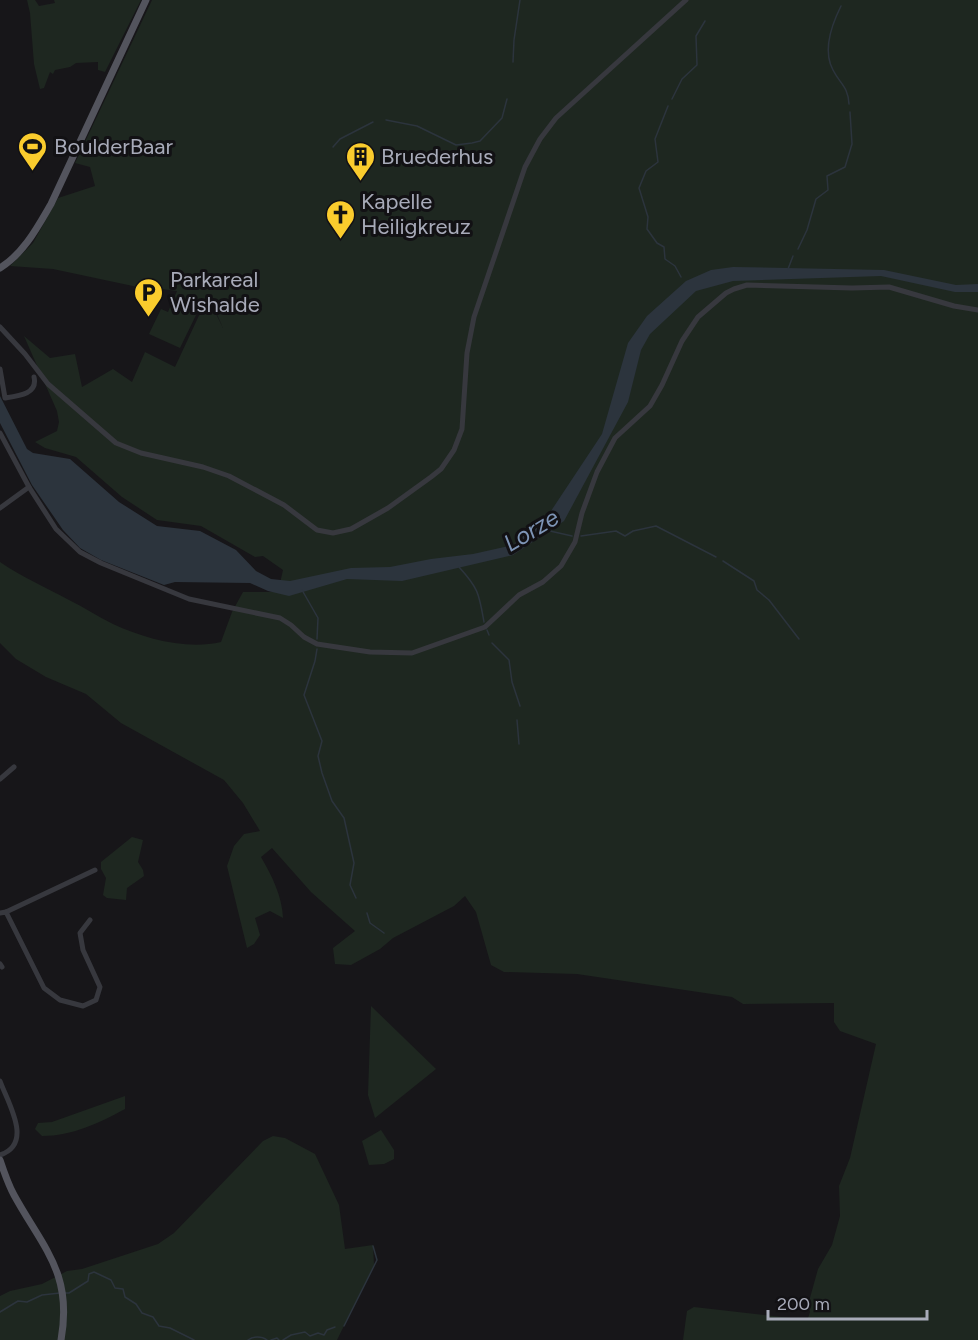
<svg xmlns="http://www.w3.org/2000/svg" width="978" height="1340" font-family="Figtree,sans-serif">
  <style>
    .green { fill: #1e2720 }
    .water { fill: #2c343d }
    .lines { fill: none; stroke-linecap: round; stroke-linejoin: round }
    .stream { stroke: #2c343d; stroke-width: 1.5 }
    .minor { stroke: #37383e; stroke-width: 5 }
    .major { stroke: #53545d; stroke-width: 7 }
    .labels { text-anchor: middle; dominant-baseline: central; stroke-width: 6; stroke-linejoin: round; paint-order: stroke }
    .poi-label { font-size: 22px; fill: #a8abb9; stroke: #121114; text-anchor: start }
    .water-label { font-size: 24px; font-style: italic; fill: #7e95b6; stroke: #121114 }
  </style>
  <rect width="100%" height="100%" fill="#171619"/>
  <g class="green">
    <path d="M27,0h8l4,6 16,-3 -1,-3h87l-36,72 -7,-2v-8l-22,1 -6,4 -15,3 -2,4 -3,-2 -6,16 -4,1 -6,-25 -4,-51z"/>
    <path d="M152,0h826v1340h-295l4,-29 7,-4 106,12 8,-1 2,-6 -2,-7 10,-36 14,-24 8,-29 -1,-30 11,-28 26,-114 -36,-13 -6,-9v-19l-91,1 -11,-7 -155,-23 -73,-2 -13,-7 -15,-53 -11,-16 -11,10 -61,32 -13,11 -29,16 -16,-1 -2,-16 22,-17 -44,-39 -39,-44 -11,9c11,19 21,39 22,61l-13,-7 -15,7 5,17 -6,9 -7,4 -20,-82 7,-20 10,-12 16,-3 -17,-28 -19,-23 -103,-57 -35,-29 -40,-17 -30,-18 -16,-16v-81c22,15 45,25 69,38 15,7 29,17 44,24 32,15 74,26 108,18l11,-30 11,-20h35l5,-22 -20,-14 -8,1 -54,-31 -44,-6 -35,-23 -46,-40 -31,-9 -10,-6 22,-11 2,-9 -2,-11 -33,-75 26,22 25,-4 7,33 31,-18 19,13 13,-30 30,15 27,-58 6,3 2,-3 5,3 8,16 -7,-16 -25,-16 -6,11 12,6 -17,35 -31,-14 12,-25 7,3 9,-21 -23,-3 -7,1 -94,-20 -43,-3 23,-23 25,-45 37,-12 -5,-19 -15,-4z"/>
    <path d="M132,837l11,3 -5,22 5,8 1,6 -17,12 -1,12 -19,-2 -4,-3 3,-17 -5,-9v-7z"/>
    <path d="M371,1006l65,63 -61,49 -7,-23z"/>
    <path d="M125,1096v13c-26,14 -53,27 -83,27l-7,-7 3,-6 14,-1z"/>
    <path d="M381,1130l13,20v9l-10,5 -15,1 -7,-24z"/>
    <path d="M273,1136l12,2 30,16 24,51 6,44 28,-4 1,20 -37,75h-337v-44l10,-5 32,-7 25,-13 15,-2 76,-25 16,-11 89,-92z"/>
  </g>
  <path class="water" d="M733,267l151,3 72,15 22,-1v8h-23l-74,-16 -148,5 -37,10 -46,43 -9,16 -13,52 -64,119 -51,34 -111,26 -55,-2 -58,17 -21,-5 -18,-8 -75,-1 -11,3 -63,-25 -21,-12 -17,-18 -31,-45 -32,-62v-27l27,53 6,4 37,6 49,43 38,24 43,5 36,19 20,21 15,8 19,2 61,-13 39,-1 41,-8 42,-5 40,-9 38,-34 51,-77 26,-91 19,-27 39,-35 25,-11z"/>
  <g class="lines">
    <g class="stream">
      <path d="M841,6c-9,18 -19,44 -8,64 7,14 15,16 16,34"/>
      <path d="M513,62l1,-22 6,-40"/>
      <path d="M672,99l10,-20 15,-14 -1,-29 9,-15"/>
      <path d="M668,106l-13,33 3,23 -12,9 -7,17 9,29 -1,12 10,14 7,4 1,12 10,7 6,11"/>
      <path d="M386,120l31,6 39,19 16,-2 8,-2 22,-23 5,-19"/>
      <path d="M333,147l7,-8 33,-17"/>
      <path d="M798,249l9,-19 9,-31 12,-9 -1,-14 18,-9 7,-23 -2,-32"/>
      <path d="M788,269l5,-13"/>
      <path d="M550,531l22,5"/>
      <path d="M581,536l35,-5 9,5 8,-5 23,-5 60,31"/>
      <path d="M723,561l31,20 3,9 12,10 30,39"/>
      <path d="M459,567c20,22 20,27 25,55"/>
      <path d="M302,590l16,28 -1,21"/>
      <path d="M487,630l2,5"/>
      <path d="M492,643l17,17 3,22 8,24"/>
      <path d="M317,649l-2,12 -11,34 18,46 -4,15 4,17 10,28 12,17 10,45 -4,22 6,13"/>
      <path d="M517,720l2,24"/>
      <path d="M367,913l3,10 14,10"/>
      <path d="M65,1293h4l19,-12 1,-7 5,-2 17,8 4,8 8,1 2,8 11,7 6,9 11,4 6,9 11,2 24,12"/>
      <path d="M0,1312l18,-11 9,1 15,-7 18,-2"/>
      <path d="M344,1326l33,-66 -4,-14"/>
      <path d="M248,1340c5,-4 14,-4 19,0"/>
      <path d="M271,1340l6,-2 2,2"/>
      <path d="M283,1340l8,-5 14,-3 5,4 8,-3 6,2 3,-5 8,-3"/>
    </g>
    <g class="minor">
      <path d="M0,327l25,27 23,30 68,59 25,10 62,14 26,9 55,29 33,25 16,3 18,-4 37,-21 43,-31 10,-8 13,-19 8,-21 5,-76 7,-36 51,-150 15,-28 16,-21 130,-118"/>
      <path d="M0,369l5,29c14,-2 33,-4 29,-21"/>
      <path d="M0,433l29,54 27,42 24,23 21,11 88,36 91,19 11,7 13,12 13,7 53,8 42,1 73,-26 34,-32 24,-13 18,-16 14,-24 7,-29 15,-41 18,-34 35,-32 12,-21 20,-44 16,-24 28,-24 8,-4 13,-4 105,3 37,-1 65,19 24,4"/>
      <path d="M0,508l29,-21"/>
      <path d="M0,779l14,-12"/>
      <path d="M6,912l89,-42"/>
      <path d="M0,913l6,-1 38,76 16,12 23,6 13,-6 4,-13 -17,-37 -3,-17 10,-13"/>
      <path d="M0,964l2,3"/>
      <path d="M0,1081c8,22 34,63 0,74"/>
    </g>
    <g class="major">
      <path d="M0,268c24,-15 37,-40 51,-64l95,-204"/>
      <path d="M0,1160c4,12 8,24 14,35 29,53 59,78 47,145"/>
    </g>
  </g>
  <defs>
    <symbol id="stadium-pin" viewBox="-11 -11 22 30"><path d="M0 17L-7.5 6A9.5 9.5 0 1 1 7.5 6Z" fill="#facc2d" stroke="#121114"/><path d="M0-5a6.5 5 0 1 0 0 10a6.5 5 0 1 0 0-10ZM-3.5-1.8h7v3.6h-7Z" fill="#111"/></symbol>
    <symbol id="building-pin" viewBox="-11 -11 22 30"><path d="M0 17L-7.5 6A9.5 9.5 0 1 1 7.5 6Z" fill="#facc2d" stroke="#121114"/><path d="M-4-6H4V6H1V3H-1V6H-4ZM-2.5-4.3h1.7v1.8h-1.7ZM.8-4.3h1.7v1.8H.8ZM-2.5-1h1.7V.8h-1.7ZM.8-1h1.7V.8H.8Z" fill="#111"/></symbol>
    <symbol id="church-pin" viewBox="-11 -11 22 30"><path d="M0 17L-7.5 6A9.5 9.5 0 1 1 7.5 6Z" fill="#facc2d" stroke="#121114"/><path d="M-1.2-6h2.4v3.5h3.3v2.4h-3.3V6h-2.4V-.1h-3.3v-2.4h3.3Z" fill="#111"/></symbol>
    <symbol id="parking-pin" viewBox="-11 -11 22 30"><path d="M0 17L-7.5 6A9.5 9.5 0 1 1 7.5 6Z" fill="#facc2d" stroke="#121114"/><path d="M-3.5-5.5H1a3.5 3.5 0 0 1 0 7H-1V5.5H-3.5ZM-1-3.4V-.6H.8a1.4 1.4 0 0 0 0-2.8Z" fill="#111"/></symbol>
  </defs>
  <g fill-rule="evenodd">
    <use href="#stadium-pin" x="16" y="130" width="33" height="45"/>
    <use href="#building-pin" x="344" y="140" width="33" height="45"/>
    <use href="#church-pin" x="324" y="198" width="33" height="45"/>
    <use href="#parking-pin" x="132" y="276" width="33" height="45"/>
  </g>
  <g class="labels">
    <g class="poi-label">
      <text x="54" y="146">BoulderBaar</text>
      <text x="381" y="156">Bruederhus</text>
      <text x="361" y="201">Kapelle<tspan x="361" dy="25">Heiligkreuz</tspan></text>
      <text x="170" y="279">Parkareal<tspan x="170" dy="25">Wishalde</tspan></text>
    </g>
    <g class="water-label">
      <text transform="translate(531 530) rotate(-31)">Lorze</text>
    </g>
  </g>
  <path d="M768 1310v9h159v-9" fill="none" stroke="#a8abb9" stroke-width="3"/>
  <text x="777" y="1310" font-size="18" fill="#a8abb9" stroke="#121114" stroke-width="4.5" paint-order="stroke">200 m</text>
</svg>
